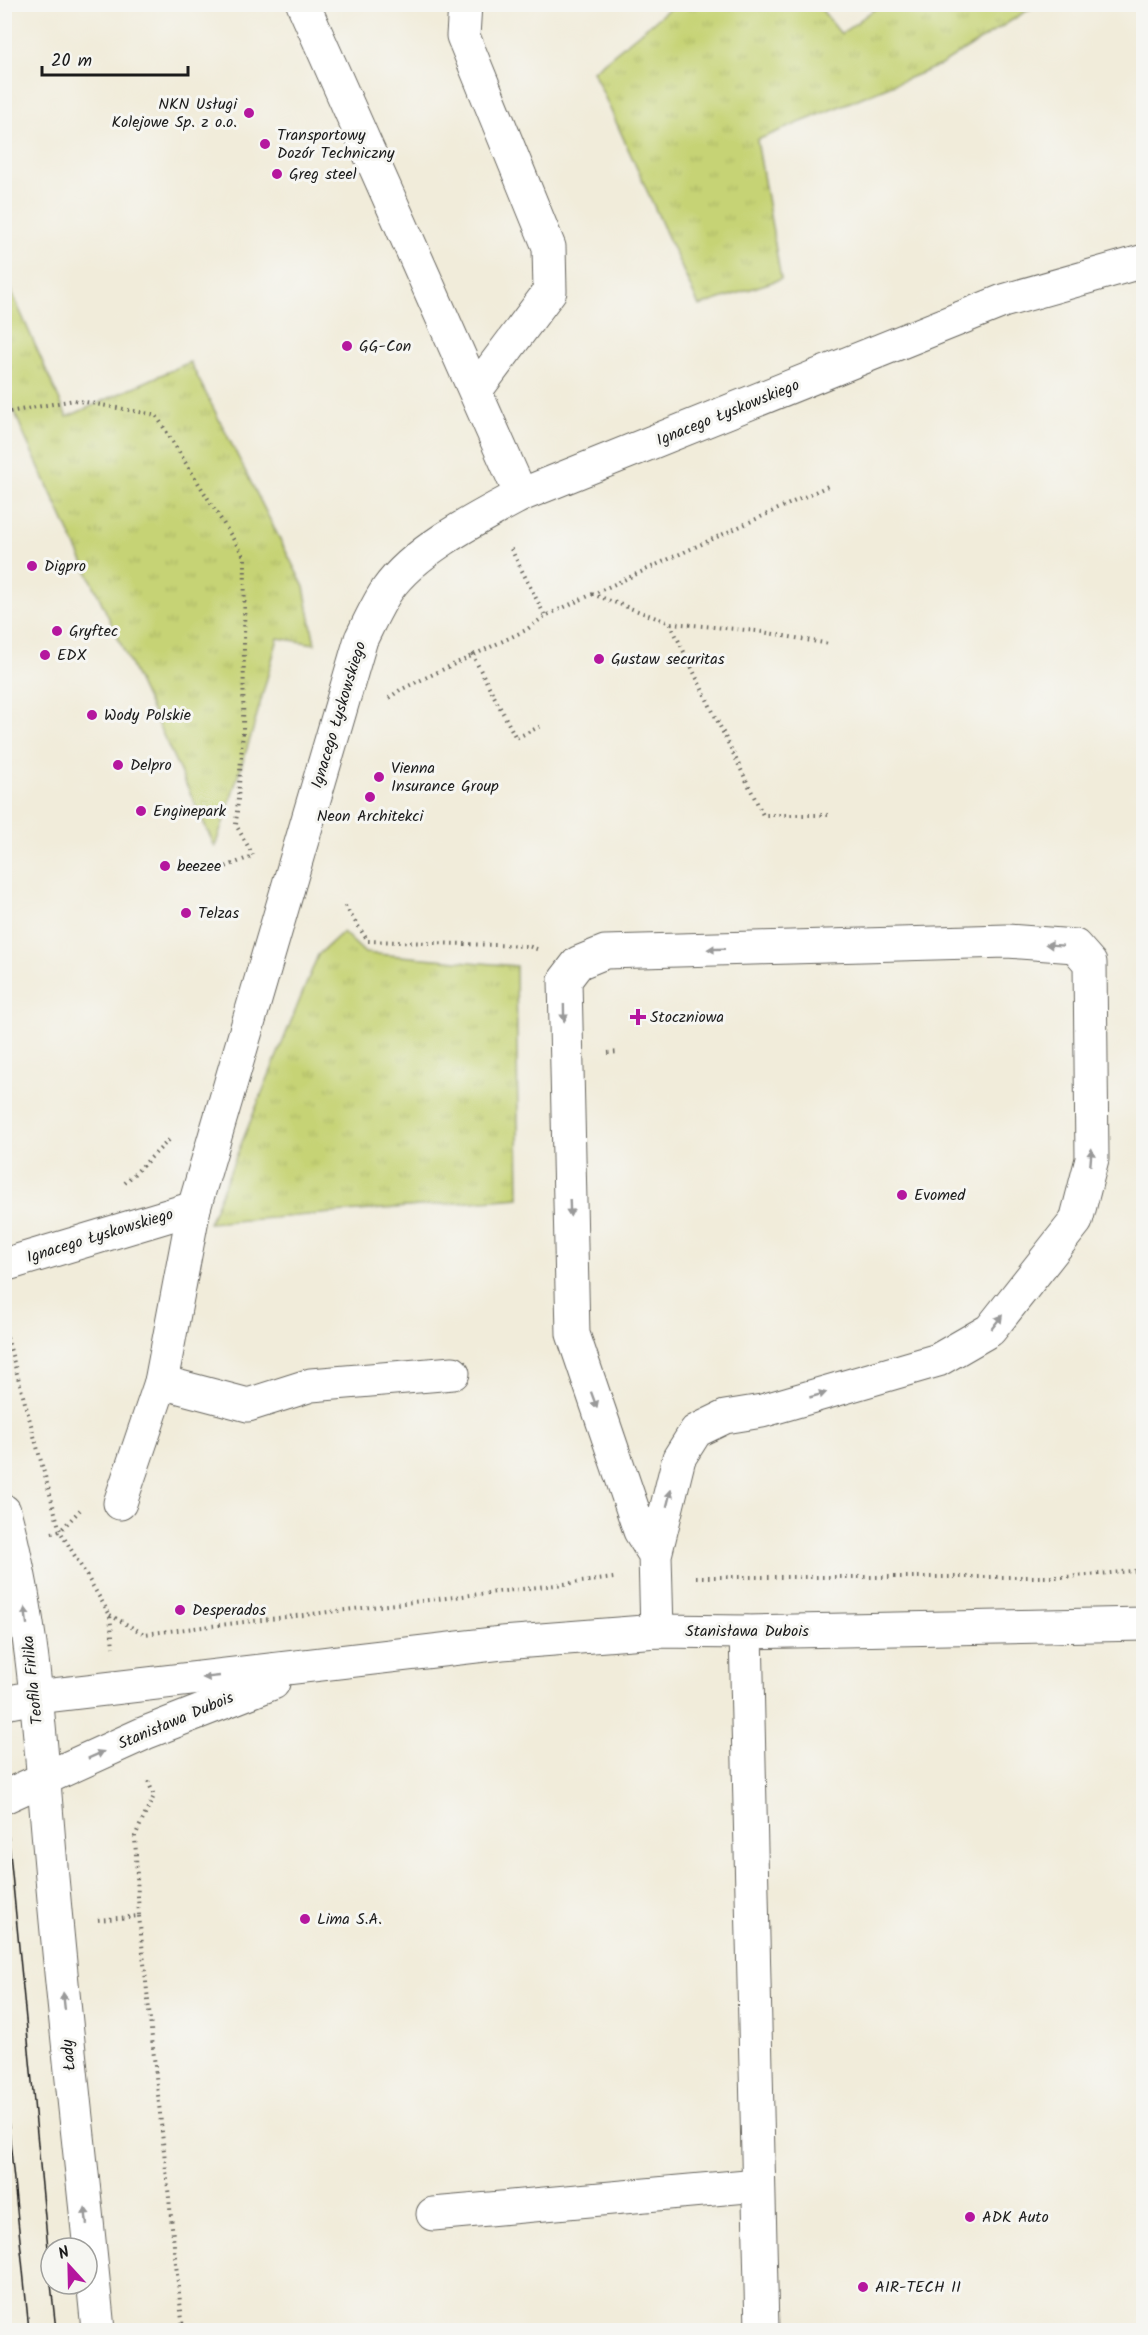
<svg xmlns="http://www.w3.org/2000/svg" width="1148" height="2335" font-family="Kalam,sans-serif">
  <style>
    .grass { fill: url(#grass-tufts); stroke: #717848; stroke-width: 1.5 }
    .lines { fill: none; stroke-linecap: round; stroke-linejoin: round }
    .minor-casing { stroke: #67655e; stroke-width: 35 }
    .path { stroke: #67655e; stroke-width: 4; stroke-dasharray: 1.5 4.5; stroke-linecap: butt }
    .minor { stroke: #fff; stroke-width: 33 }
    .tram { stroke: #1c1c1c; stroke-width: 1.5 }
    .oneway { fill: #999 }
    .poi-dot { fill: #b5179e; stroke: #f6f6f2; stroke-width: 2 }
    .labels { text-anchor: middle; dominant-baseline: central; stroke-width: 6; stroke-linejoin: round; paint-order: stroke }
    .poi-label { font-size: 16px; fill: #1c1c1c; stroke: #f6f6f2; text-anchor: start }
    .street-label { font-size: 16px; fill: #1c1c1c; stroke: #f6f6f2 }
  </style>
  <defs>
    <pattern id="grass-tufts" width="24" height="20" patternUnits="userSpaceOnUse" patternTransform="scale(1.5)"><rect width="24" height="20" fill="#c6d375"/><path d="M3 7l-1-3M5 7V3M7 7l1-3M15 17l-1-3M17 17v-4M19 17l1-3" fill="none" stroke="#aab565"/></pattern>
  </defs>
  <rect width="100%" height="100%" fill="#f6f6f2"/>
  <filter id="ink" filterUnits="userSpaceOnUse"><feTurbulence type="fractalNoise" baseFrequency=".0167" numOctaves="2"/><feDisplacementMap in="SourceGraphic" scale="12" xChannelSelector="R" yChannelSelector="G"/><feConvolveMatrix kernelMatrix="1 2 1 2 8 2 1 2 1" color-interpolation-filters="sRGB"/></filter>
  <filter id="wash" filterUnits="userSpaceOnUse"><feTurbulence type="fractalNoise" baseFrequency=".008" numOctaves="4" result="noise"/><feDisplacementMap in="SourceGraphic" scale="24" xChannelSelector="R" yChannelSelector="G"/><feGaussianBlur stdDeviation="1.35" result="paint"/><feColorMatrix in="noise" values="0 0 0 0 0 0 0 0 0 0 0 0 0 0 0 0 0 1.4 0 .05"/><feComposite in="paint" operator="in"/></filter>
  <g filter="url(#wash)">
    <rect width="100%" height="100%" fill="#f1ecda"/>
    <g class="grass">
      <path d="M675,4l143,1 23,29 39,-29h156l-95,60 -184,75 24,139 -82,27 -106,-235z"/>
      <path d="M5,277l62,140 123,-55 114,225 11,57 -37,-6 -26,95 -37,114 -191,-412 -19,-48z"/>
      <path d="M343,932l22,21 151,13 3,232 -310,25 109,-268z"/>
    </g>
  </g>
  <g filter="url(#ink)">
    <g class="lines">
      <defs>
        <g id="minor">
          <path d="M303,4l218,491"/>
          <path d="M465,4l-2,32 86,211 1,44 -74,99"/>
          <path d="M4,1265l190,-57"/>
          <path d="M161,1382l87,23 63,-20 142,-12"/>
          <path d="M120,1503l41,-121 33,-174 167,-569c8,-16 16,-34 26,-49 28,-40 91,-72 134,-95l482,-194 141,-40"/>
          <path d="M4,1511c33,122 37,252 49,377 13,148 31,295 45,442"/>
          <path d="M655,1555l-15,-24 -67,-197 -8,-354 13,-17 27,-11 402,-11 68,5 15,17 2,196 -16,62 -86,109 -52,30 -176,51 -37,6 -29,14 -17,27 -24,97 2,76"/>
          <path d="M746,1632l16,698"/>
          <path d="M4,1703l32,-6 466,-54 155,-12 89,1 398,-8"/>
          <path d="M4,1797l141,-64 128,-50"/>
          <path d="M433,2214l325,-29"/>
        </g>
      </defs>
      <use href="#minor" class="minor-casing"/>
      <g class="path">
        <path d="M4,413l70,-13 82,15 89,143 -2,174 -7,93 17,30"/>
        <path d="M511,549l34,67"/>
        <path d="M592,594l78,29 93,192h69"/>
        <path d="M671,623l86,8 72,13"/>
        <path d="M472,654l44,84 25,-12"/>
        <path d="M389,698l11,-8 126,-60 19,-14 283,-130"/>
        <path d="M215,871l38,-15"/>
        <path d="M345,906l23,35 160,5 9,3"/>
        <path d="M608,1053l10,-1"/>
        <path d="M125,1183l44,-43"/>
        <path d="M4,1326l56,205 50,84 3,32"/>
        <path d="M52,1533l8,-2 20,-21"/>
        <path d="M696,1577h370l78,-7"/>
        <path d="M110,1615l34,19 470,-56"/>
        <path d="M139,1916l44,414"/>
        <path d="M98,1920l41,-4 -4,-80 19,-40 -7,-18"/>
        <path d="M4,1928l12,-1"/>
      </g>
      <use href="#minor" class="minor"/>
      <g class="tram">
        <path d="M4,1791l47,488"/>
        <path d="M4,2080l25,250"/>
        <path d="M51,2284l5,46"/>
      </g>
    </g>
    <defs><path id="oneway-solid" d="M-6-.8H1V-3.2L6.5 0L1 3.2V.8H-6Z" transform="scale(1.5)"/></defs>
    <g class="oneway">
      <use href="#oneway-solid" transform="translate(1054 945) rotate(-176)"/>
      <use href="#oneway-solid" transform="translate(716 949) rotate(178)"/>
      <use href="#oneway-solid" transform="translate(564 1013) rotate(89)"/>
      <use href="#oneway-solid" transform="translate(1091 1157) rotate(-85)"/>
      <use href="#oneway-solid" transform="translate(570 1208) rotate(88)"/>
      <use href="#oneway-solid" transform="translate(997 1322) rotate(-52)"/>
      <use href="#oneway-solid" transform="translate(818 1395) rotate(-16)"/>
      <use href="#oneway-solid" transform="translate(594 1400) rotate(70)"/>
      <use href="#oneway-solid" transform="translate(669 1498) rotate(-76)"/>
      <use href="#oneway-solid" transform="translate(26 1616) rotate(-97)"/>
      <use href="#oneway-solid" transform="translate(211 1677) rotate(174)"/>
      <use href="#oneway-solid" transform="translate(96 1755) rotate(-24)"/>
      <use href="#oneway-solid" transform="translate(64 2001) rotate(-96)"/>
      <use href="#oneway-solid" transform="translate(86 2216) rotate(-96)"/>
    </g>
  </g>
  <g class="poi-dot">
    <circle cx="249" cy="113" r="6"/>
    <circle cx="265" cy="144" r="6"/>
    <circle cx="277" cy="174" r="6"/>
    <circle cx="347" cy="346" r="6"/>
    <circle cx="32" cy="566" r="6"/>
    <circle cx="57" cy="631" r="6"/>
    <circle cx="45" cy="655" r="6"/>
    <circle cx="599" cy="659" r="6"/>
    <circle cx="92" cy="715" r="6"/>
    <circle cx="118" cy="765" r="6"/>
    <circle cx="379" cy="777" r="6"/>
    <circle cx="370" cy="797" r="6"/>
    <circle cx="141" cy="811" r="6"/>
    <circle cx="165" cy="866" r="6"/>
    <circle cx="186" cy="913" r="6"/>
    <path d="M635 1008h6v6h6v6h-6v6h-6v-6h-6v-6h6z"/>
    <circle cx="902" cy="1195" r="6"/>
    <circle cx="180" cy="1610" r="6"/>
    <circle cx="305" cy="1919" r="6"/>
    <circle cx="970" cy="2217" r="6"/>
    <circle cx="863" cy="2287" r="6"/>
  </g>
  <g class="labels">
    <g class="poi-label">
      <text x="237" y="104" text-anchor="end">NKN Usługi<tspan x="237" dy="18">Kolejowe Sp. z o.o.</tspan></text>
      <text x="277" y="135">Transportowy<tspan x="277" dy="18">Dozór Techniczny</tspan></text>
      <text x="289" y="174">Greg steel</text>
      <text x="359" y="346">GG-Con</text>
      <text x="44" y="566">Digpro</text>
      <text x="69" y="631">Gryftec</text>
      <text x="57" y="655">EDX</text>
      <text x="611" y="659">Gustaw securitas</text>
      <text x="104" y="715">Wody Polskie</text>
      <text x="130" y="765">Delpro</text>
      <text x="391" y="768">Vienna<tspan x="391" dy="18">Insurance Group</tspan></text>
      <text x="153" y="811">Enginepark</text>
      <text x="370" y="816" text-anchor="middle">Neon Architekci</text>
      <text x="177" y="866">beezee</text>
      <text x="198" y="913">Telzas</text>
      <text x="650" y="1017">Stoczniowa</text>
      <text x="914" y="1195">Evomed</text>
      <text x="192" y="1610">Desperados</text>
      <text x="317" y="1919">Lima S.A.</text>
      <text x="982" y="2217">ADK Auto</text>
      <text x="875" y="2287">AIR-TECH II</text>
    </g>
    <g class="street-label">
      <text transform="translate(728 413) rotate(-22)">Ignacego Łyskowskiego</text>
      <text transform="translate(339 715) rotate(-73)">Ignacego Łyskowskiego</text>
      <text transform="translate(100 1236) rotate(-17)">Ignacego Łyskowskiego</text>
      <text x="747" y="1631">Stanisława Dubois</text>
      <text transform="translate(33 1680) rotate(-96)">Teofila Firlika</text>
      <text transform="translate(176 1721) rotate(-23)">Stanisława Dubois</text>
      <text transform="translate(69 2055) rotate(-96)">Łady</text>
    </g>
  </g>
  <rect width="1148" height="2335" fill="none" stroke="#f6f6f2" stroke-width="24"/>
  <g transform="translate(69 2266) rotate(338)"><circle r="28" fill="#f6f6f2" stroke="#9f9f9c" stroke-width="1.5"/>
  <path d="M0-4.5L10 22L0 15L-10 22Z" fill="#b5179e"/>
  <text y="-9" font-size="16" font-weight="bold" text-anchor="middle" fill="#1c1c1c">N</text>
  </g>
  <path d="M42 66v9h146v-9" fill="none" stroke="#1c1c1c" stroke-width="3"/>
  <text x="51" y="66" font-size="18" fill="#1c1c1c" stroke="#f6f6f2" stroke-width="4.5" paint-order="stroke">20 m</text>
</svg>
